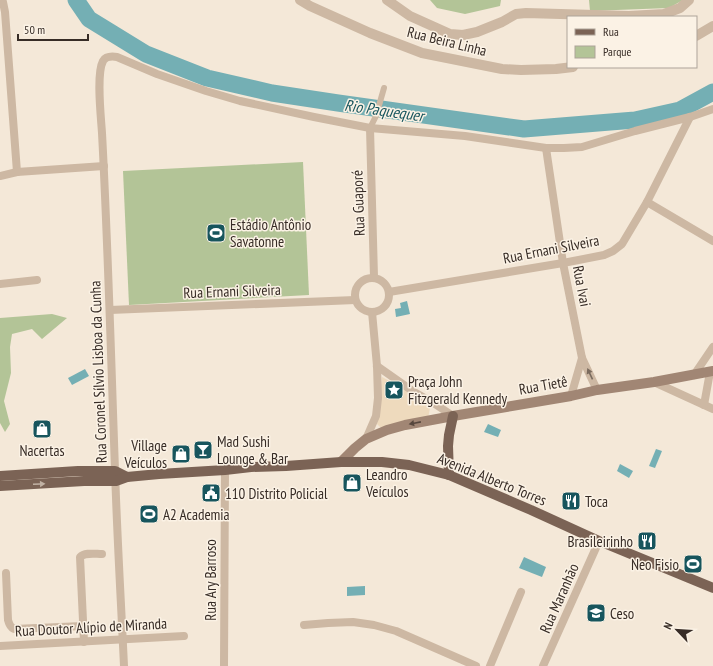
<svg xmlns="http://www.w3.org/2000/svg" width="713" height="666" font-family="'PT Sans Narrow',sans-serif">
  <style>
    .green { fill: #b3c497 }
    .plaza { fill: #eedabd }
    .water { fill: #74afb4 }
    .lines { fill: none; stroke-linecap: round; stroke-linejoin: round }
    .river { stroke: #74afb4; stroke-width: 17 }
    .pedestrian { stroke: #cdb8a3; stroke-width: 6 }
    .minor { stroke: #cdb8a3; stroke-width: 8 }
    .tertiary { stroke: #cdb8a3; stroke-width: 10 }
    .secondary { stroke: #a18674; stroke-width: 10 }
    .primary { stroke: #7b6355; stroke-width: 10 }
    .oneway { fill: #7a6b5e }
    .oneway2 { fill: #57473d }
    .oneway3 { fill: #c1b2a4 }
    .labels { text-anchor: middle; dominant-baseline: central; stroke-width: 3; stroke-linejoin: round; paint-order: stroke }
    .street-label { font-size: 15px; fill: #372c26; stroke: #fbf2e5 }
    .poi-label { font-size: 15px; fill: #372c26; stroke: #fbf2e5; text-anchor: start }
    .water-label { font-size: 16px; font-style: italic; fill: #17555d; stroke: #fbf2e5 }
  </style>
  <rect width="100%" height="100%" fill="#f4e8d8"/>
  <g class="green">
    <path d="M430,0h71l-1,6 -35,8 -28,-6z"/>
    <path d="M589,0h94l-14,8 -79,3z"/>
    <path d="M303,162l6,133 -180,10 -6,-134z"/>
    <path d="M52,314l15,4 -25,21 -10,-10 -20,5 -2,13 1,26 -7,28 6,23 -5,8 -5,-9v-105z"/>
  </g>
  <path class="plaza" d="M382,377l49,26 -3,15 -46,11 -5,-5z"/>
  <g class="water">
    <path d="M407,301l3,13 -14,3 -1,-8 6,-1 -1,-5z"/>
    <path d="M85,369l4,7 -17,9 -4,-7z"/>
    <path d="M488,424l13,6 -3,7 -14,-5z"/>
    <path d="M656,449l6,2 -7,17 -6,-2z"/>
    <path d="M620,464l13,7 -4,7 -12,-7z"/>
    <path d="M524,557l22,10 -4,10 -23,-9z"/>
    <path d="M365,586v9l-18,1v-9z"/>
  </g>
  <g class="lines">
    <path class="river" d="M76,0l13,19 57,35 61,24 65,15 66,10 186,26 111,-9 45,-10 33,-18"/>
    <path class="pedestrian" d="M370,128l6,-12 8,-28"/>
    <g class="minor">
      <path d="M0,0l3,2 2,10 12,160"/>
      <path d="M370,128l4,149"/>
      <path d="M546,148l17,115 19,95 15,32"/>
      <path d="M0,176l17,-4 87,-6"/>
      <path d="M647,202l66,39"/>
      <circle cx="372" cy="295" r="17"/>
      <path d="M0,284l37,-4"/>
      <path d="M389,292l174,-29 41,-8 9,-4 9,-7 25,-42 43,-85"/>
      <path d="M110,310l245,-10"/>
      <path d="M377,366l37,26 21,12 18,12"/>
      <path d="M694,375l19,-28"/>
      <path d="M654,382l59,27"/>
      <path d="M571,396l11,-38"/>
      <path d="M704,405l6,-33"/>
      <path d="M366,439l10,-23 2,-18 -1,-32 -5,-54"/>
      <path d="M6,573l2,47c1,4 2,7 6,9l69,-3"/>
      <path d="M304,625l24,-2 25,-1 21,3 22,6 80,35"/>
      <path d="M84,642l-4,-85c5,-5 15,-3 22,-3"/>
      <path d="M0,646l184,-10"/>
      <path d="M124,666c-3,-65 -7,-131 -9,-196 -4,-113 -7,-225 -13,-337 -1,-16 -6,-59 1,-72 3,-5 8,-5 14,-4l40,17 49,17 34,10 74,16 56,11 95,8 81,12h18l18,-1 53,-16 55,-14 23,-8"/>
      <path d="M224,666l1,-196"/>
      <path d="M490,666l31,-74"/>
      <path d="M543,666l56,-125"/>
    </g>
    <g class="tertiary">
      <path d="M300,0l10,6 60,27 52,20 80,16 19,1 35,-1 17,-2"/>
      <path d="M387,0l23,16 40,18 13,1 14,-3 25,-10 14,-8 10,-1 103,3 35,-2 16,-6 9,-8"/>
      <path d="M696,36l17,-10"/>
    </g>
    <path class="secondary" d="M341,462l14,-14 11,-9 21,-9 18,-5 48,-9 118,-20 26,-6 57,-8 59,-11"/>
    <g class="primary">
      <path d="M449,475l-1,-29 1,-11 4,-19"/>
      <path d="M0,476l78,-5h37l12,6"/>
      <path d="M0,486l84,-5h32l11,-4 32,-3 66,-4 26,-3 35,-1 55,-4h41l27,3 40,10 82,35 68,31 114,47"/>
    </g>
  </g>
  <defs><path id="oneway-solid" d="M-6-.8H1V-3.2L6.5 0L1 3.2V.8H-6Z"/></defs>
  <use class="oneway" href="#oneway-solid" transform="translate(590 374) rotate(-115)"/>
  <use class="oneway2" href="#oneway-solid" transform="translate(415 423) rotate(169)"/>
  <use class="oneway3" href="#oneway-solid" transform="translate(39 484) rotate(-3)"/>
  <defs>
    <symbol id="stadium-square" viewBox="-11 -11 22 22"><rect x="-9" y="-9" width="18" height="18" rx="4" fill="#17555d" stroke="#fbf2e5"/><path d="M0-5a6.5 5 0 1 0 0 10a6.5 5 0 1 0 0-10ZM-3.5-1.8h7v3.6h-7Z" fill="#fff"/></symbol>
    <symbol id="sight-square" viewBox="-11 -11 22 22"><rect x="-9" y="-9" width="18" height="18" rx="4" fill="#17555d" stroke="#fbf2e5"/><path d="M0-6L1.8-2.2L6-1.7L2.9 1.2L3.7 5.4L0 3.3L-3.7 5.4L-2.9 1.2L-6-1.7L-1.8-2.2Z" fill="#fff"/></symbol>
    <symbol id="shop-square" viewBox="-11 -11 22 22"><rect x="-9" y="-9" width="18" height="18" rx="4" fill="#17555d" stroke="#fbf2e5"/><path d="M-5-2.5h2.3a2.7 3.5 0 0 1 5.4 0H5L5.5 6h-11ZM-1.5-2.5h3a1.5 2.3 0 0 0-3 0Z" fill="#fff"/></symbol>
    <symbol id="bar-square" viewBox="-11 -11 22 22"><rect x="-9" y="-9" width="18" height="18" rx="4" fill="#17555d" stroke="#fbf2e5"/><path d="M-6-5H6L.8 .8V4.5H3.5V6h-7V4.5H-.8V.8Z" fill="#fff"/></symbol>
    <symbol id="civic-square" viewBox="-11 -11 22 22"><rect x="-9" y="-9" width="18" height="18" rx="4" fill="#17555d" stroke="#fbf2e5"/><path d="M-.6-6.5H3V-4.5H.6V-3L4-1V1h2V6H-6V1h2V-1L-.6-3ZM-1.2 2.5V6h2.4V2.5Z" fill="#fff"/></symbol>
    <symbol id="restaurant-square" viewBox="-11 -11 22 22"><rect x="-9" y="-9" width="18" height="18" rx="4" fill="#17555d" stroke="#fbf2e5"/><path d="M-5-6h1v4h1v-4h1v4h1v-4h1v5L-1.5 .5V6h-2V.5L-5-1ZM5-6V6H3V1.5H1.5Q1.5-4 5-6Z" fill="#fff"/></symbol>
    <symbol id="school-square" viewBox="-11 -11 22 22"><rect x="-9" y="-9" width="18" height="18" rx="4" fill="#17555d" stroke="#fbf2e5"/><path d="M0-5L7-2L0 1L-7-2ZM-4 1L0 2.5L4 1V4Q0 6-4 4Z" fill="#fff"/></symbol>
  </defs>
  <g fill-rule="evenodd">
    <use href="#stadium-square" x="205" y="222" width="22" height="22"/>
    <use href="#sight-square" x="383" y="379" width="22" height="22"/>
    <use href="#shop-square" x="31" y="418" width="22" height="22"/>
    <use href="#bar-square" x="192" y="439" width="22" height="22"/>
    <use href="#shop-square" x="170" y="443" width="22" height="22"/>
    <use href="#shop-square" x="341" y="472" width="22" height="22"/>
    <use href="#civic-square" x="200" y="482" width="22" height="22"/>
    <use href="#restaurant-square" x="560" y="490" width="22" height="22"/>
    <use href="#stadium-square" x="138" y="503" width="22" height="22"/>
    <use href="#restaurant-square" x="636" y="530" width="22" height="22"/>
    <use href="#stadium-square" x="682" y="553" width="22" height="22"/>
    <use href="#school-square" x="585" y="602" width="22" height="22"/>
  </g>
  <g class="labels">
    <g class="street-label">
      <text transform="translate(447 41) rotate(14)">Rua Beira Linha</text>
      <text transform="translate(358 203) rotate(-92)">Rua Guaporé</text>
      <text transform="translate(551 249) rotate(-11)">Rua Ernani Silveira</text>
      <text transform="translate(582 286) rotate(79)">Rua Ivai</text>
      <text transform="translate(232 291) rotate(-2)">Rua Ernani Silveira</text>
      <text transform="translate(98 372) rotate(-92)">Rua Coronel Sílvio Lisboa da Cunha</text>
      <text transform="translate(543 385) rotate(-10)">Rua Tietê</text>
      <text transform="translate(492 479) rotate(22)">Avenida Alberto Torres</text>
      <text transform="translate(210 580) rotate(-90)">Rua Ary Barroso</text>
      <text transform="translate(559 598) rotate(-66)">Rua Maranhão</text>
      <text transform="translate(91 627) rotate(-3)">Rua Doutor Alípio de Miranda</text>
    </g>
    <g class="poi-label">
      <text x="230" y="224">Estádio Antônio<tspan x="230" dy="17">Savatonne</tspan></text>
      <text x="408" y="381">Praça John<tspan x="408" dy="17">Fitzgerald Kennedy</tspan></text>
      <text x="217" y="441">Mad Sushi<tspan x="217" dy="17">Lounge &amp; Bar</tspan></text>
      <text x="167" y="445" text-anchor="end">Village<tspan x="167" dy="17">Veículos</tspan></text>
      <text x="42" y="450" text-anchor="middle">Nacertas</text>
      <text x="366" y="474">Leandro<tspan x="366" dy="17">Veículos</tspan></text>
      <text x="225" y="493">110 Distrito Policial</text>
      <text x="585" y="501">Toca</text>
      <text x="163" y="514">A2 Academia</text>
      <text x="633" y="541" text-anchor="end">Brasileirinho</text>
      <text x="679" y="564" text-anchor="end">Neo Fisio</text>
      <text x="610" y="613">Ceso</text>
    </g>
    <g class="water-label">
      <text transform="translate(384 110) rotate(8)">Rio Paquequer</text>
    </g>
  </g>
  <rect x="567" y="16" width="130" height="52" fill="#fbf2e5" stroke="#ada399"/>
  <rect x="575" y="29" width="20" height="6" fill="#7b6355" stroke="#ada399"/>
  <text x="603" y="36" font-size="12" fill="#372c26">Rua</text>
  <rect x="575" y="46" width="20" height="12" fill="#b3c497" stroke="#ada399"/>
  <text x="603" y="56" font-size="12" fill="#372c26">Parque</text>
  <g transform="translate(677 630) rotate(295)" stroke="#fbf2e5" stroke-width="3" paint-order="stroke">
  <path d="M0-3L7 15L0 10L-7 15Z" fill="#372c26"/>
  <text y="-6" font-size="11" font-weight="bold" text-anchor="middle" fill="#372c26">N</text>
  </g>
  <path d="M18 34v6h70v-6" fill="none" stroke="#372c26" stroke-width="2"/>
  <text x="24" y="34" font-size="12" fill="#372c26" stroke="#fbf2e5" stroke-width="3" paint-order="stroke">50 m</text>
</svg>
